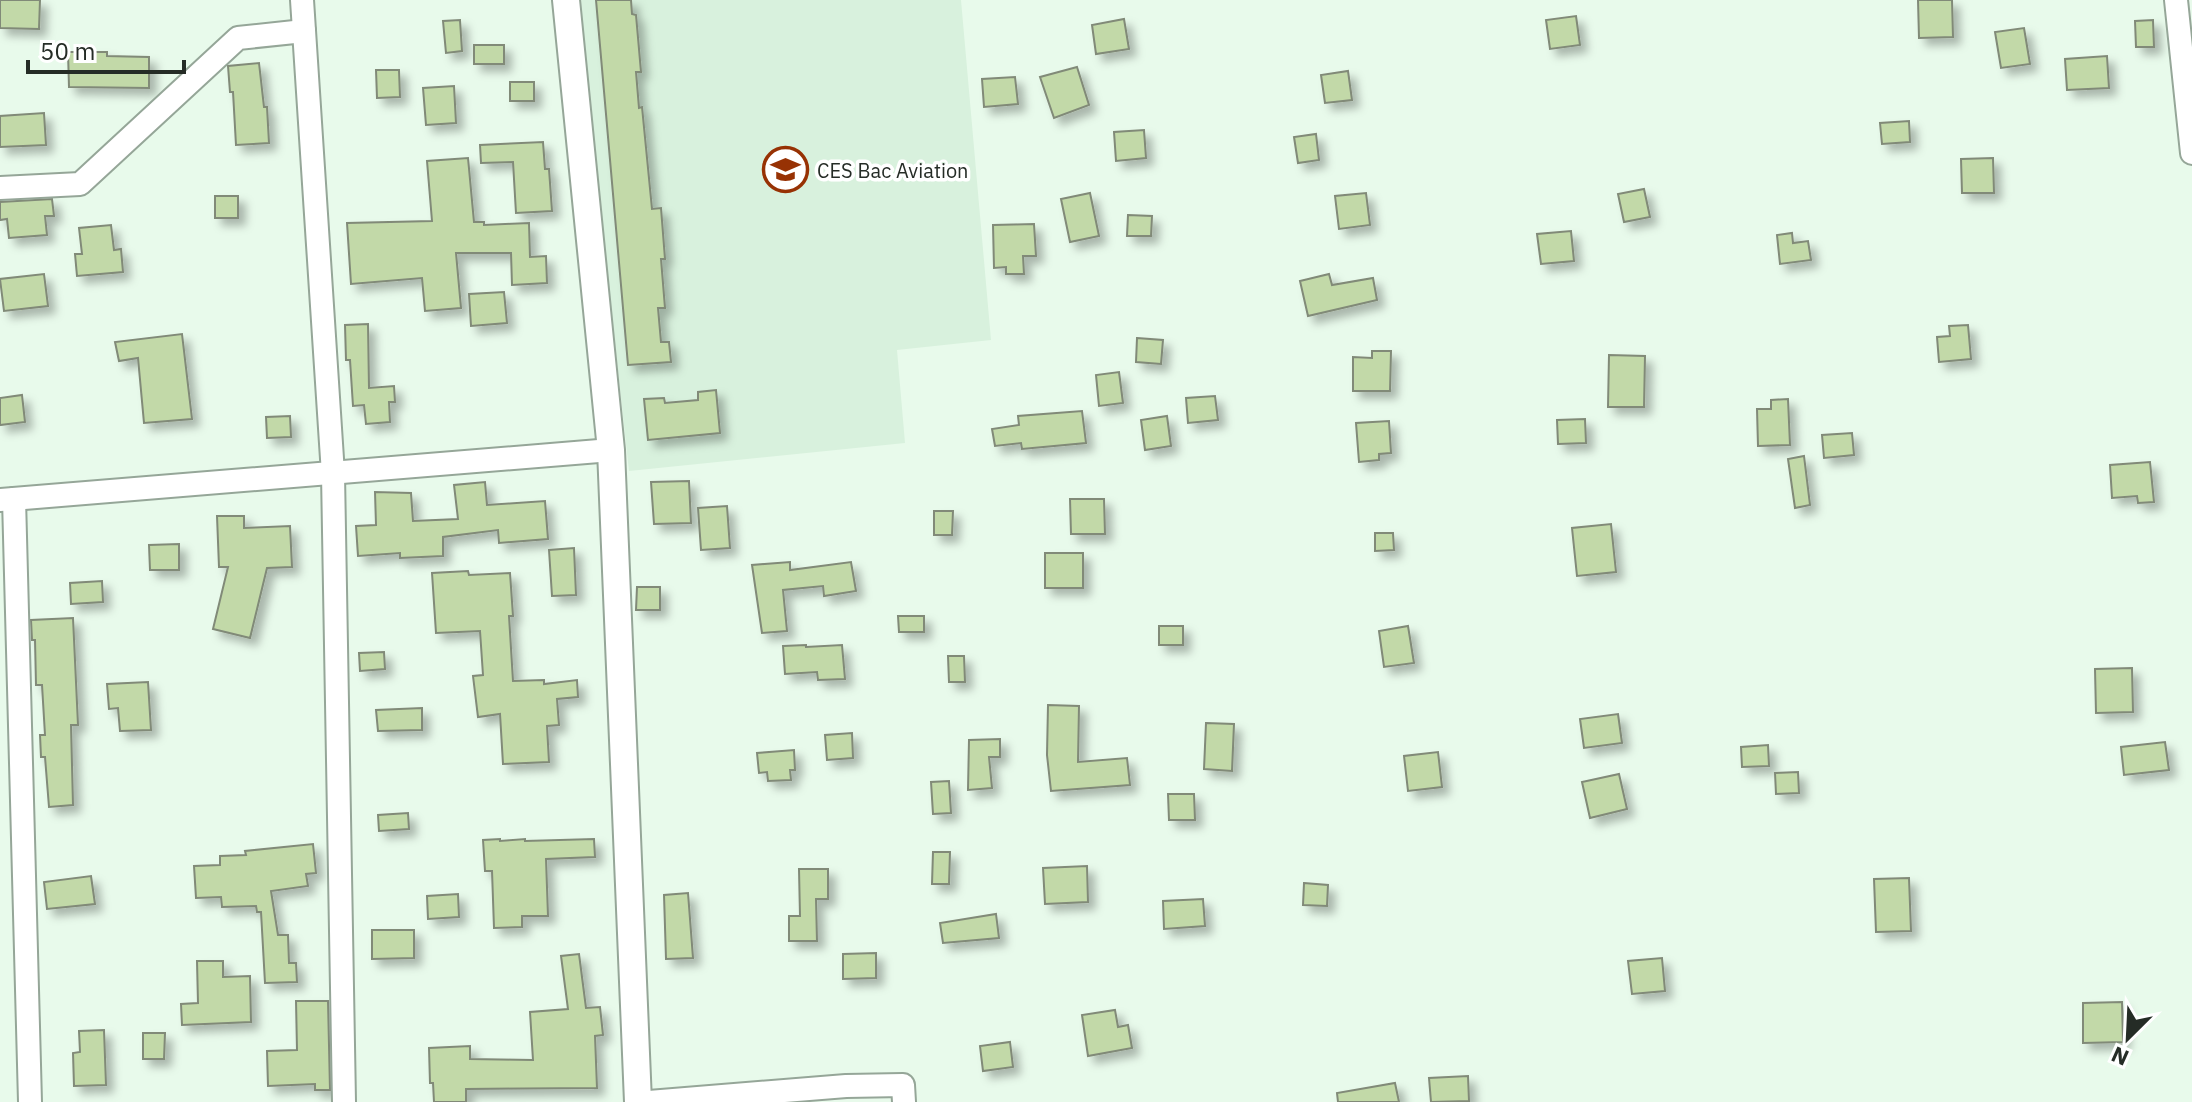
<svg xmlns="http://www.w3.org/2000/svg" width="2192" height="1102" font-family="'IBM Plex Sans',sans-serif">
  <style>
    .built { fill: #d8f1dd }
    .building { fill: #c2d9a8; stroke: #818a78; stroke-width: 2; filter: url(#shadow) }
    .lines { fill: none; stroke-linecap: round; stroke-linejoin: round }
    .minor-casing { stroke: #95a698; stroke-width: 26 }
    .tertiary-casing { stroke: #95a698; stroke-width: 30 }
    .minor { stroke: #fff; stroke-width: 22 }
    .tertiary { stroke: #fff; stroke-width: 26 }
    .labels { text-anchor: middle; dominant-baseline: central; stroke-width: 7; stroke-linejoin: round; paint-order: stroke }
    .poi-label { font-size: 20px; fill: #252c26; stroke: #fff; text-anchor: start }
  </style>
  <defs>
    <filter id="shadow"><feDropShadow dx="7" dy="7" stdDeviation="4" flood-color="#0004"/></filter>
  </defs>
  <rect width="100%" height="100%" fill="#e8faeb"/>
  <path class="built" d="M577,0h384l30,340 -94,10 8,93 -276,28z"/>
  <g class="building">
    <path d="M0,0h40l-1,29 -39,-1z"/>
    <path d="M596,0h35l1,14 4,1 5,57h-5l3,36 3,-1 10,102 9,-1 4,51h-4l4,49h-7l3,34h8l2,20 -43,3z"/>
    <path d="M1918,0h34l1,37 -34,1z"/>
    <path d="M1576,16l4,29 -30,4 -4,-29z"/>
    <path d="M1124,19l5,30 -33,5 -4,-29z"/>
    <path d="M460,20l2,31 -16,2 -3,-32z"/>
    <path d="M2153,20l1,27h-18l-1,-26z"/>
    <path d="M2024,28l6,36 -29,4 -6,-36z"/>
    <rect x="474" y="45" width="30" height="19"/>
    <path d="M68,52h39v4l42,1v31l-80,-1z"/>
    <path d="M2107,56l2,32 -42,2 -2,-31z"/>
    <path d="M259,63l5,44h3l2,36 -33,2 -3,-53h-3l-2,-26z"/>
    <path d="M1077,67l12,38 -35,13 -14,-41z"/>
    <path d="M376,70h23l1,27 -23,1z"/>
    <path d="M1348,71l4,29 -27,3 -4,-28z"/>
    <path d="M1015,77l3,27 -34,3 -2,-28z"/>
    <rect x="510" y="82" width="24" height="19"/>
    <path d="M454,86l2,37 -30,2 -3,-37z"/>
    <path d="M44,113l2,32 -46,2v-31z"/>
    <path d="M1909,121l1,21 -28,2 -2,-21z"/>
    <path d="M1144,130l2,28 -30,3 -2,-29z"/>
    <path d="M1316,134l3,26 -21,3 -4,-26z"/>
    <path d="M543,142l2,27h4l3,42 -36,2 -3,-51 -32,1 -1,-18z"/>
    <path d="M468,158l6,64h10v3l45,-2 1,34 16,-1 1,27 -35,2 -1,-32h-55l5,55 -36,3 -3,-33 -71,6 -4,-61 85,-2 -5,-60z"/>
    <path d="M1993,158l1,35h-32l-1,-34z"/>
    <path d="M1644,189l6,28 -26,5 -6,-28z"/>
    <path d="M1090,193l9,43 -29,6 -9,-43z"/>
    <path d="M1366,193l4,32 -31,4 -4,-33z"/>
    <rect x="215" y="196" width="23" height="22"/>
    <path d="M52,199l2,17h-9l2,19 -38,3 -2,-19 -7,1v-18z"/>
    <path d="M1128,215l24,1 -1,20h-24z"/>
    <path d="M1034,224l2,32h-13l1,18h-18v-7l-12,1 -1,-43z"/>
    <path d="M111,225l3,25 7,-1 2,23 -46,4 -2,-22h7l-3,-26z"/>
    <path d="M1571,231l3,30 -33,3 -4,-30z"/>
    <path d="M1792,233l1,10 15,-2 3,19 -31,4 -3,-29z"/>
    <path d="M44,274l4,32 -44,5 -4,-32z"/>
    <path d="M1329,274l3,11 41,-7 4,22 -69,16 -8,-35z"/>
    <path d="M504,292l3,31 -36,3 -2,-32z"/>
    <path d="M368,324l1,64 25,-2 1,16h-6l1,20 -24,2 -2,-19 -11,1 -3,-46h-4l-1,-35z"/>
    <path d="M1968,325l3,34 -32,3 -2,-25 13,-1 -1,-10z"/>
    <path d="M182,334l10,85 -48,4 -6,-65 -19,3 -4,-19z"/>
    <path d="M1137,338l26,2 -2,24 -25,-2z"/>
    <path d="M1372,351h19l-1,40h-37v-34l19,1z"/>
    <path d="M1609,355l36,1 -1,51h-36z"/>
    <path d="M1119,372l4,31 -24,3 -3,-31z"/>
    <path d="M716,390l4,43 -72,7 -4,-41 20,-1 1,5 33,-3v-8z"/>
    <path d="M22,395l3,27 -25,3v-27z"/>
    <path d="M1215,396l3,24 -30,3 -2,-25z"/>
    <path d="M1788,399l2,46 -32,1 -1,-37h14v-9z"/>
    <path d="M1082,411l4,32 -64,6 -1,-6 -26,3 -3,-17 27,-4 -1,-9z"/>
    <path d="M290,416l1,21 -24,1 -1,-21z"/>
    <path d="M1167,416l4,30 -26,4 -4,-30z"/>
    <path d="M1585,419l1,24 -28,1 -1,-24z"/>
    <path d="M1389,421l2,32 -12,1v6l-20,2 -3,-39z"/>
    <path d="M1852,433l2,22 -30,3 -2,-23z"/>
    <path d="M1804,456l6,49 -15,3 -7,-49z"/>
    <path d="M2150,462l4,40 -16,1 -1,-7 -25,2 -2,-33z"/>
    <path d="M689,481l2,42 -37,1 -3,-42z"/>
    <path d="M485,482l2,23 58,-4 3,38 -49,4 -1,-13 -55,7v19l-43,2v-5l-42,3 -2,-30 20,-1 -1,-33 36,1 2,28 45,-2 -4,-34z"/>
    <path d="M1070,499h34l1,35h-34z"/>
    <path d="M727,506l3,42 -29,2 -3,-42z"/>
    <path d="M934,511h19l-1,24h-18z"/>
    <path d="M217,516h27v12l46,-2 2,41 -25,1 -17,70 -37,-9 15,-62h-9z"/>
    <path d="M1611,524l5,48 -39,4 -5,-48z"/>
    <path d="M1375,533h18l1,17 -19,1z"/>
    <path d="M179,544v26h-29l-1,-25z"/>
    <path d="M574,548l2,47 -24,1 -3,-46z"/>
    <rect x="1045" y="553" width="38" height="35"/>
    <path d="M790,562v8l61,-8 5,29 -32,5 -1,-10 -40,4 4,41 -25,2 -10,-68z"/>
    <path d="M468,571l1,4 41,-2 3,43h-4l4,65 31,-1v4l33,-4 1,17 -21,2 2,26 -12,1 2,36 -46,2 -3,-50 -22,3 -5,-41 10,-1 -3,-44 -44,2 -4,-60z"/>
    <path d="M102,581l1,21 -32,2 -1,-21z"/>
    <path d="M637,587h23v23h-24z"/>
    <path d="M898,616h26v16h-25z"/>
    <path d="M73,618l5,107h-7l2,80 -24,2 -4,-50h-4l-1,-22h5l-3,-50h-6l-1,-45h-3l-1,-20z"/>
    <rect x="1159" y="626" width="24" height="19"/>
    <path d="M1408,626l6,37 -30,4 -5,-36z"/>
    <path d="M806,645v2l36,-2 3,34 -27,1 -1,-8 -32,2 -2,-28z"/>
    <path d="M384,652l1,17 -25,2 -1,-18z"/>
    <path d="M948,656h16l1,26h-16z"/>
    <path d="M2132,668l1,44 -37,1 -1,-44z"/>
    <path d="M148,682l3,48 -31,1 -2,-23 -9,1 -2,-25z"/>
    <path d="M1048,705l31,1 -1,56 49,-4 3,27 -79,6 -4,-36z"/>
    <path d="M422,708v22l-44,1 -2,-21z"/>
    <path d="M1618,714l4,29 -38,5 -4,-29z"/>
    <path d="M1206,723l28,1 -2,47 -28,-2z"/>
    <path d="M852,733l1,25 -26,2 -2,-25z"/>
    <path d="M1000,739v18h-11l3,31 -24,2 1,-50z"/>
    <path d="M2165,742l4,28 -45,5 -3,-28z"/>
    <path d="M1768,745l1,21 -27,1 -1,-20z"/>
    <path d="M794,750l1,20h-5l1,10 -23,1 -1,-9 -8,1 -2,-20z"/>
    <path d="M1438,752l4,35 -34,4 -4,-35z"/>
    <path d="M1798,772l1,21 -23,1 -1,-21z"/>
    <path d="M1619,774l8,35 -37,9 -8,-36z"/>
    <path d="M949,781l2,32 -18,1 -2,-32z"/>
    <path d="M1168,794h26l1,26h-26z"/>
    <path d="M408,813l1,16 -30,2 -1,-16z"/>
    <path d="M500,839v2l25,-2v2l69,-2 1,18 -49,2 2,57h-26v11l-28,1 -2,-57h-7l-2,-31z"/>
    <path d="M313,844l3,29 -10,1 2,12 -37,5 7,44h10l1,28h7l1,19 -32,1 -4,-71h-4l-1,-6 -34,1 -1,-10 -25,1 -2,-32 26,-1v-9l26,-1 -1,-4z"/>
    <path d="M933,852h17l-1,32h-17z"/>
    <path d="M1087,866l1,36 -43,2 -2,-36z"/>
    <path d="M799,869h29v30h-12l1,42h-28v-25h11z"/>
    <path d="M91,876l4,28 -48,5 -3,-27z"/>
    <path d="M1909,878l2,53 -35,1 -2,-53z"/>
    <path d="M1304,883l24,2 -1,21 -24,-1z"/>
    <path d="M688,893l5,65 -27,1 -2,-64z"/>
    <path d="M458,894l1,23 -31,2 -1,-23z"/>
    <path d="M1203,899l2,27 -41,3 -1,-28z"/>
    <path d="M996,914l3,24 -56,5 -3,-20z"/>
    <path d="M372,930h42v28l-42,1z"/>
    <path d="M876,953v25l-33,1v-25z"/>
    <path d="M579,954l7,54 14,-1 3,28 -8,1 2,52 -131,1v13h-32l-1,-19h-3l-1,-35 41,-2v13l63,1 -3,-48 38,-3 -7,-53z"/>
    <path d="M1662,958l3,33 -33,3 -4,-33z"/>
    <path d="M197,961h26v16l27,-1 1,46 -69,3 -1,-21 17,-1z"/>
    <path d="M296,1001h32l2,89h-15v-6l-47,2 -1,-35 30,-1z"/>
    <path d="M2122,1002l1,40 -40,1v-40z"/>
    <path d="M1115,1010l3,17 10,-2 4,23 -44,8 -6,-41z"/>
    <path d="M104,1030l2,55 -32,1 -1,-33 7,-1 -1,-21z"/>
    <path d="M143,1033h22l-1,26h-21z"/>
    <path d="M1010,1042l3,25 -30,4 -3,-25z"/>
    <path d="M1468,1076l1,25 -38,1 -2,-24z"/>
    <path d="M1395,1083l4,19h-61l-1,-9z"/>
  </g>
  <g class="lines">
    <defs>
      <g id="minor">
        <path d="M302,0l31,474 11,628"/>
        <path d="M2176,0l16,153"/>
        <path d="M0,188l80,-4 158,-146 66,-7"/>
        <path d="M14,499l16,603"/>
        <path d="M0,500l611,-50"/>
        <path d="M649,1102l197,-16 57,-1 1,17"/>
      </g>
      <path id="tertiary" d="M566,0l45,450 27,652"/>
    </defs>
    <use href="#minor" class="minor-casing"/>
    <use href="#tertiary" class="tertiary-casing"/>
    <use href="#minor" class="minor"/>
    <use href="#tertiary" class="tertiary"/>
  </g>
  <defs>
    <symbol id="school-ring" viewBox="-11 -11 22 22"><circle r="9.5" fill="#fff" stroke="#973204" stroke-width="1.5"/><path d="M0-5L7-2L0 1L-7-2ZM-4 1L0 2.5L4 1V4Q0 6-4 4Z" fill="#973204"/></symbol>
  </defs>
  <g fill-rule="evenodd">
    <use href="#school-ring" x="760" y="144" width="51" height="51"/>
  </g>
  <g class="labels">
    <g class="poi-label">
      <text x="817" y="170">CES Bac Aviation</text>
    </g>
  </g>
  <g transform="translate(2128 1038) rotate(204)" stroke="#ffffff" stroke-width="6" paint-order="stroke">
  <path d="M0-6L14 30L0 20L-14 30Z" fill="#252c26"/>
  <text y="-12" font-size="22" font-weight="bold" text-anchor="middle" fill="#252c26">N</text>
  </g>
  <path d="M28 60v12h156v-12" fill="none" stroke="#252c26" stroke-width="4"/>
  <text x="40" y="60" font-size="24" fill="#252c26" stroke="#ffffff" stroke-width="6" paint-order="stroke">50 m</text>
</svg>
